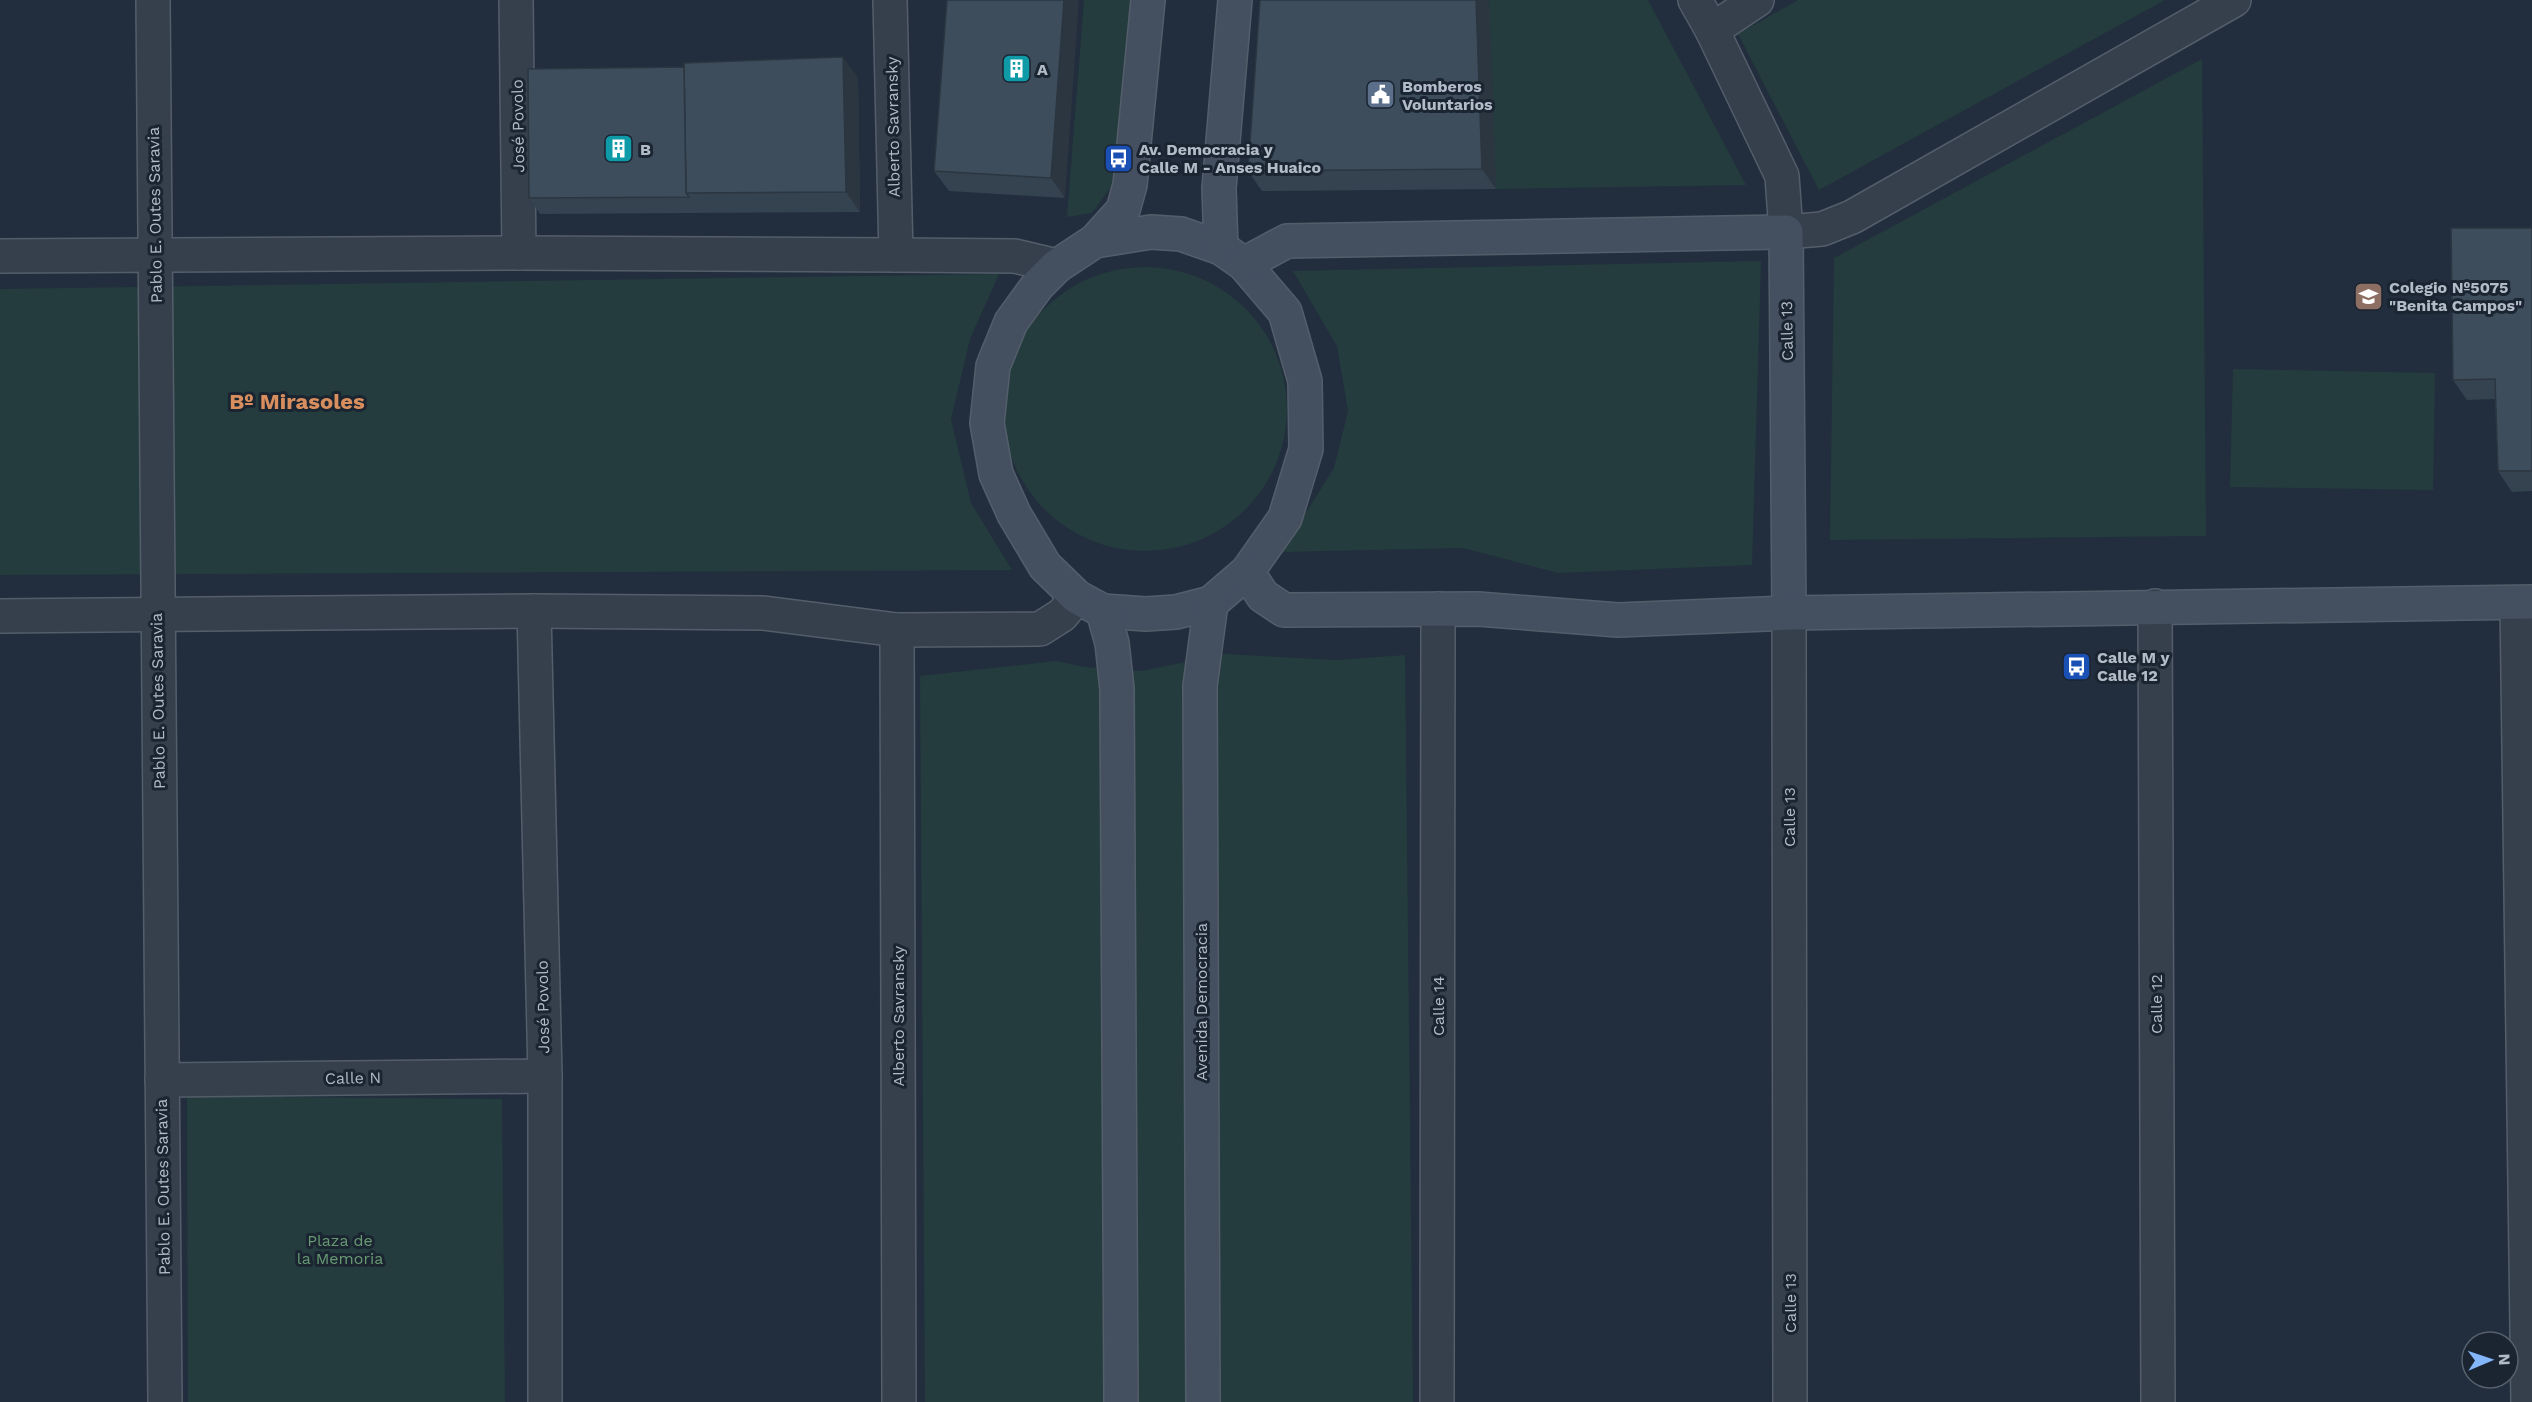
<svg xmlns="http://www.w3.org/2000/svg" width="2532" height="1402" font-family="'Work Sans',sans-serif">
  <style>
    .green { fill: #243c3e }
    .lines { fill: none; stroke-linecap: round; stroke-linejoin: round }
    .street-casing { stroke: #545e6b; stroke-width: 36 }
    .secondary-casing { stroke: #545e6b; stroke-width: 36 }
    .street { stroke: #36404d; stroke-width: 33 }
    .secondary { stroke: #444f60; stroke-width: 33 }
    .wall { fill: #35424f }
    .shaded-wall { fill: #2b3640 }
    .building { fill: #3e4d5c; stroke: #2b3640; stroke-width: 1.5 }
    .labels { text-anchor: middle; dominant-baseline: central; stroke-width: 6; stroke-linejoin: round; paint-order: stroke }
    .poi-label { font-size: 16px; font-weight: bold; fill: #b2bbc8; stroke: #1b2532; text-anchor: start }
    .street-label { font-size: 16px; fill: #b2bbc8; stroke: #1b2532 }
    .park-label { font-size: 16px; fill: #689a72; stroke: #1b2532 }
    .district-label { font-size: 22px; font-weight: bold; fill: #d88e5d; stroke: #1b2532 }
  </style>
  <rect width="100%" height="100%" fill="#222e3d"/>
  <g class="green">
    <path d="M1084,0h49l-17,180 -24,33 -25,4z"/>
    <path d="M1489,0h159l98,185 -250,4z"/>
    <path d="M1798,0h367l-346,190 -81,-156z"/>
    <path d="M2202,59l4,477 -376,4 4,-282z"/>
    <path d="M1761,261l-9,304 -194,8 -95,-25 -182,4 53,-84 14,-57 -11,-65 -44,-75z"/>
    <circle cx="1145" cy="409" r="142"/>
    <path d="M999,274l-29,65 -19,80 20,84 41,67 -1012,5v-286z"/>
    <path d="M2233,369l202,4 -2,117 -203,-3z"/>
    <path d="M1225,654l112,6 68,-5 8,747h-488l-5,-726 136,-15 28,6 57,4z"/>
    <path d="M187,1096l315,3 3,303h-317z"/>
  </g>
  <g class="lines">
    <defs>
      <g id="street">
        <path d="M153,0l12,1402"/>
        <path d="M516,0l3,253"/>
        <path d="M890,0l6,255"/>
        <path d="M1695,0l17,30 45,-30"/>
        <path d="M1712,30l70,146 4,56 36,-3 30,-12 382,-217"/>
        <path d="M0,256l519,-3 377,2 119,1 42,10"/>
        <path d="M2517,603l11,799"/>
        <path d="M2155,606l3,796"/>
        <path d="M534,611l11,465v326"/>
        <path d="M1789,613l1,789"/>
        <path d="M0,616l534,-5 230,2 133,17 143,-1 22,-14 15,-18"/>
        <path d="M897,630l2,772"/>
        <path d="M162,1080l383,-4"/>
        <path d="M1437,1402l1,-793"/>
      </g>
      <g id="secondary">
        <path d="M1151,232l30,2 40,14 23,16 41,48 20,69 1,68 -21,69 -38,54 -36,31 -35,9 -30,2 -43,-3 -26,-14 -32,-31 -31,-52 -18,-40 -9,-51 6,-57 18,-44 27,-37 19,-19 38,-25z"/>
        <path d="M1095,241l28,-31 7,-25 18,-185"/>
        <path d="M1221,248l-2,-60 16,-188"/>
        <path d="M1244,264l43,-23 499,-9 3,381"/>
        <path d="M1247,572l16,24 21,14 194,-1 140,11 171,-7 743,-11"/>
        <path d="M1103,611l9,32 5,46 4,713"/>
        <path d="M1203,1402l-3,-716 11,-83"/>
      </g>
    </defs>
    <use href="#street" class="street-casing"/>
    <use href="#secondary" class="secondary-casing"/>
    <use href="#street" class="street"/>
    <use href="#secondary" class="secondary"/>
  </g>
  <g class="wall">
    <path d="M947,0l118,198 -116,-7 -15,-20z"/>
    <path d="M1260,0h229l7,189 -234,2 -14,-20z"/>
    <path d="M858,78l2,134 -320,2 -11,-16z"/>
    <path d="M2532,228v263l-20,1 -14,-21 -3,-72 -28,1 -14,-20z"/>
  </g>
  <g class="shaded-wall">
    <path d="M1064,0h15l-14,198 -14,-20z"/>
    <path d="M1476,0h13l7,189 -14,-20z"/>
    <path d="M843,57l15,21 2,134 -14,-20z"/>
  </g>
  <g class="building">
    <path d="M947,0h117l-13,178 -117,-7z"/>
    <path d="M1260,0h216l6,169 -234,2z"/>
    <path d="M843,57l3,135 -160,1 -2,-130z"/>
    <path d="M684,67l2,126 3,4 -160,1 -1,-129z"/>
    <path d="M2451,228h81v243h-34l-3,-92 -42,1z"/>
  </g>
  <defs>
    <symbol id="building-square" viewBox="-11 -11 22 22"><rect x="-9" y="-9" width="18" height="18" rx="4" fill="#0f9aa8" stroke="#1b2532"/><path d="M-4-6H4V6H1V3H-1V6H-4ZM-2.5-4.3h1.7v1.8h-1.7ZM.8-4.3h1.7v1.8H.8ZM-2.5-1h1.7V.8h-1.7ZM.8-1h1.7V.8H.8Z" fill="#fff"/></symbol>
    <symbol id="civic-square" viewBox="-11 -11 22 22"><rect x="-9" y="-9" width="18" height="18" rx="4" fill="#5c6f8a" stroke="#1b2532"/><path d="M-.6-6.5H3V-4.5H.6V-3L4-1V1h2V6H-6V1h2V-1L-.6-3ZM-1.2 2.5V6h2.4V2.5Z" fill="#fff"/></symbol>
    <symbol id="bus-square" viewBox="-11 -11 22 22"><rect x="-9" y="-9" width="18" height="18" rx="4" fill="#1a4fb4" stroke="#1b2532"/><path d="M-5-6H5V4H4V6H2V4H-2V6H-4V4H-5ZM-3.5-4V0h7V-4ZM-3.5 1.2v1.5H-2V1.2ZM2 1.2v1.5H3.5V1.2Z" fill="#fff"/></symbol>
    <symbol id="school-square" viewBox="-11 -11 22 22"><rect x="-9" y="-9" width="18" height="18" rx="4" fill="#8d6e63" stroke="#1b2532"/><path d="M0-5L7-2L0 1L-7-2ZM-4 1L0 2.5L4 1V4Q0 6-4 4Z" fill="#fff"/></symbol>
  </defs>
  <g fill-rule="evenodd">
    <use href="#building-square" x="1000" y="52" width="33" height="33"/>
    <use href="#civic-square" x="1364" y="78" width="33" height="33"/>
    <use href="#building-square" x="602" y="132" width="33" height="33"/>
    <use href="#bus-square" x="1102" y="142" width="33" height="33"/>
    <use href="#school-square" x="2352" y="280" width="33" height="33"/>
    <use href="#bus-square" x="2060" y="650" width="33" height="33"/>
  </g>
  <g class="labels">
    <g class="poi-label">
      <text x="1037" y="69">A</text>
      <text x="1402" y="86">Bomberos<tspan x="1402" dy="18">Voluntarios</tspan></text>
      <text x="640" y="149">B</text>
      <text x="1139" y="149">Av. Democracia y<tspan x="1139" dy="18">Calle M - Anses Huaico</tspan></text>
      <text x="2389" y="287">Colegio Nº5075<tspan x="2389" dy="18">"Benita Campos"</tspan></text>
      <text x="2097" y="657">Calle M y<tspan x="2097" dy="18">Calle 12</tspan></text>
    </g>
    <g class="street-label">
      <text transform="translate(518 126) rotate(-91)">José Povolo</text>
      <text transform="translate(893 127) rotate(-91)">Alberto Savransky</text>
      <text transform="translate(155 215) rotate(-91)">Pablo E. Outes Saravia</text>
      <text transform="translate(1787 331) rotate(-91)">Calle 13</text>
      <text transform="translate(158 701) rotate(-91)">Pablo E. Outes Saravia</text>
      <text transform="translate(1789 817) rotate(-90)">Calle 13</text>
      <text transform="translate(1201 1002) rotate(-90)">Avenida Democracia</text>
      <text transform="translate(2156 1004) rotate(-90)">Calle 12</text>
      <text transform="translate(1438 1006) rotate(-90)">Calle 14</text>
      <text transform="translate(543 1007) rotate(-91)">José Povolo</text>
      <text transform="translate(898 1016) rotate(-90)">Alberto Savransky</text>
      <text transform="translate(353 1078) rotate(-1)">Calle N</text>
      <text transform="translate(163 1187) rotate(-91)">Pablo E. Outes Saravia</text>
      <text transform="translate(1790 1303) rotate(-90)">Calle 13</text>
    </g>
    <g class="park-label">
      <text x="340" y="1240">Plaza de<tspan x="340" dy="18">la Memoria</tspan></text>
    </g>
    <g class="district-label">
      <text x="297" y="401">Bº Mirasoles</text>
    </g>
  </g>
  <g transform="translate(2490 1360) rotate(88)"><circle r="28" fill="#1b2532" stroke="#57616e" stroke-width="1.5"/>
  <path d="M0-4.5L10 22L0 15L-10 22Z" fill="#84b6fb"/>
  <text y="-9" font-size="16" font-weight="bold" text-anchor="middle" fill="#b2bbc8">N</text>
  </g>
</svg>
